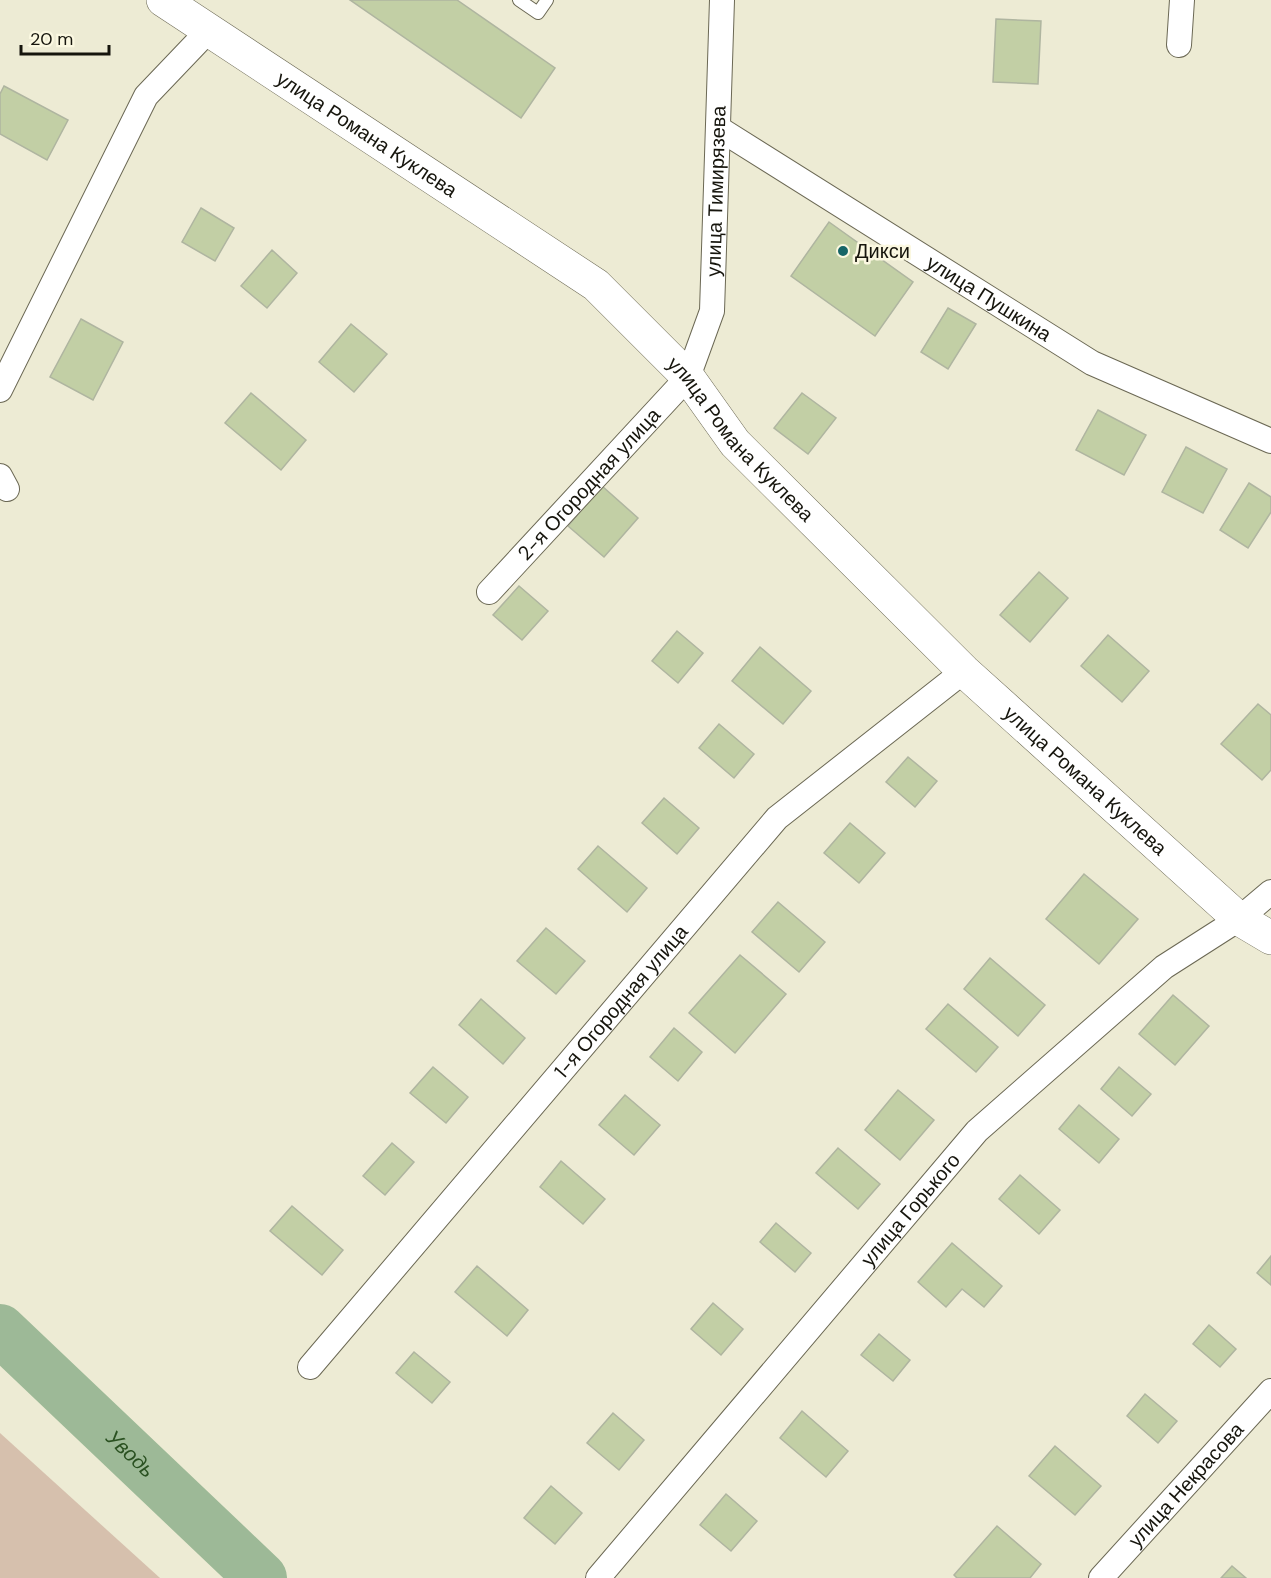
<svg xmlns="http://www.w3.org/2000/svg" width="1271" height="1578" font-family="'DM Sans',sans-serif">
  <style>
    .green { fill: #d6c0ad }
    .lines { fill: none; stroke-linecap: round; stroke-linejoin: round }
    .river { stroke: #9db997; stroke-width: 52 }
    .building { fill: #c2cfa5; stroke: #afb5a0; stroke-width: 1.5 }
    .lane-casing { stroke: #6b6854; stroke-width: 14 }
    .street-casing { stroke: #6b6854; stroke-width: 26 }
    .secondary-casing { stroke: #6b6854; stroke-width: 34 }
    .lane { stroke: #fff; stroke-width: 12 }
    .street { stroke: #fff; stroke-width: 24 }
    .secondary { stroke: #fff; stroke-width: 33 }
    .poi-dot { fill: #166567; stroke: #fbf8e1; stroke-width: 2 }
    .labels { text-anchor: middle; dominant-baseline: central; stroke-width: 5; stroke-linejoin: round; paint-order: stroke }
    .street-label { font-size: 20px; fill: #16150d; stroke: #fbf8e1 }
    .poi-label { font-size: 20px; fill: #16150d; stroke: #fbf8e1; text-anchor: start }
    .water-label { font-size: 21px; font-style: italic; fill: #2a5121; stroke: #fbf8e1 }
  </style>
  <rect width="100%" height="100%" fill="#edebd4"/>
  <path class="green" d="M0,1433l160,145h-160z"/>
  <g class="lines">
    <path class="river" id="s1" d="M0,1330l261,248"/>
  </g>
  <g class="building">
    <path d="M350,0h107l98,68 -34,50z"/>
    <path d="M996,19l45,2 -3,63 -45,-2z"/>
    <path d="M4,86l64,34 -21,40 -47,-26v-40z"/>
    <path d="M201,208l33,20 -19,33 -33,-19z"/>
    <path d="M829,222l84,60 -38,54 -84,-60z"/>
    <path d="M272,250l25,23 -30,35 -26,-22z"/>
    <path d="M948,308l28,16 -28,45 -27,-17z"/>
    <path d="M81,319l42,23 -30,58 -43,-23z"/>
    <path d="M351,324l36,30 -33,38 -35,-30z"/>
    <path d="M251,393l55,47 -25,30 -56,-47z"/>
    <path d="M802,393l34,25 -28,36 -34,-26z"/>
    <path d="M1098,410l48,25 -22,40 -48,-25z"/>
    <path d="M1186,447l41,22 -24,44 -41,-21z"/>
    <path d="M1249,483l22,14v15l-23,36 -28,-18z"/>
    <path d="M602,486l36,32 -34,39 -36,-31z"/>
    <path d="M1039,572l29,26 -38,44 -30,-27z"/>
    <path d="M519,586l29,25 -26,29 -29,-25z"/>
    <path d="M677,631l26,22 -25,30 -26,-22z"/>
    <path d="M1108,635l41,36 -27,31 -41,-36z"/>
    <path d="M760,647l51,44 -28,33 -51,-43z"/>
    <path d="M1258,704l13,11v55l-9,10 -41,-36z"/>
    <path d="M719,724l35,30 -20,24 -35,-30z"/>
    <path d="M908,757l29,24 -22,26 -29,-25z"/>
    <path d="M664,798l35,30 -22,26 -35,-31z"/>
    <path d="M850,823l35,30 -26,30 -35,-30z"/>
    <path d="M598,846l49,42 -20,24 -49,-43z"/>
    <path d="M1084,874l54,45 -39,45 -53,-45z"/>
    <path d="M778,902l47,40 -26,30 -47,-40z"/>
    <path d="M546,928l39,33 -29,33 -39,-33z"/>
    <path d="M740,955l46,39 -51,59 -46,-40z"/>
    <path d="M990,958l55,47 -27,31 -54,-47z"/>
    <path d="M1173,995l36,31 -34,39 -36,-31z"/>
    <path d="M481,999l44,39 -22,26 -44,-39z"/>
    <path d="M948,1004l50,43 -22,25 -50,-43z"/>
    <path d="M674,1028l28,24 -24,29 -28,-24z"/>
    <path d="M433,1067l35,30 -22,26 -36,-30z"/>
    <path d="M1119,1067l32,27 -19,22 -31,-27z"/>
    <path d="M898,1090l36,30 -34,40 -35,-30z"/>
    <path d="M625,1095l35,30 -26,30 -35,-30z"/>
    <path d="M1079,1105l40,34 -20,24 -40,-34z"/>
    <path d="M392,1143l22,19 -29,33 -22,-19z"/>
    <path d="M838,1148l42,36 -22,25 -42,-36z"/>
    <path d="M561,1161l44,38 -22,25 -43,-37z"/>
    <path d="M1020,1175l40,35 -21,24 -40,-35z"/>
    <path d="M292,1206l51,44 -21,25 -52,-44z"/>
    <path d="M776,1223l35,30 -16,19 -35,-30z"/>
    <path d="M952,1243l50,43 -18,21 -22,-18 -16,18 -28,-25z"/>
    <path d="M1271,1256v29l-14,-12z"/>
    <path d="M477,1266l51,44 -21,26 -52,-44z"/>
    <path d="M713,1303l30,26 -22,26 -30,-26z"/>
    <path d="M1209,1325l27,24 -16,18 -27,-23z"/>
    <path d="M879,1334l31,26 -17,21 -32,-26z"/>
    <path d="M414,1352l36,30 -18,21 -36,-30z"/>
    <path d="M1145,1394l32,27 -19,22 -31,-27z"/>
    <path d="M802,1411l46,40 -22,26 -46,-39z"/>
    <path d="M613,1413l31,27 -25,30 -32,-27z"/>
    <path d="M1055,1446l46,40 -26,29 -46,-39z"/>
    <path d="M551,1486l31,27 -27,31 -31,-26z"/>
    <path d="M726,1494l31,27 -26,30 -31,-26z"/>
    <path d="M997,1526l44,38 -11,14h-73l-3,-3z"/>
    <path d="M1232,1566l14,12h-25z"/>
  </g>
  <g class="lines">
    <defs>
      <path id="lane" d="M519,0l19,13 9,-13"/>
      <g id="street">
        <path d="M1179,45l3,-45"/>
        <path id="s2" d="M718,128l374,235 179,78"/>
        <path d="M0,390l146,-294 63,-66"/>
        <path d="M0,476l7,13"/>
        <path id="s3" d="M489,592l199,-215 24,-66 10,-311"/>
        <path id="s4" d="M310,1367l467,-549 187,-147"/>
        <path id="s5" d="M598,1578l379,-447 187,-164 75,-48 32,-27"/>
        <path id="s6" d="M1101,1578l170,-187"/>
      </g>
      <g id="secondary">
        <path id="s7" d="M163,0l433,285 92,92 47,66 229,228 275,248 32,19"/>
      </g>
    </defs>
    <use href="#lane" class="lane-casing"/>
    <use href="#street" class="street-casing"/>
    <use href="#secondary" class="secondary-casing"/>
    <use href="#lane" class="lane"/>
    <use href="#street" class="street"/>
    <use href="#secondary" class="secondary"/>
  </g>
  <circle class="poi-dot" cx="843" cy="251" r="6"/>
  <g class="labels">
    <g class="street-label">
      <text stroke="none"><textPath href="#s7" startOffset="244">улица Романа Куклева</textPath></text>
      <text stroke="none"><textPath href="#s3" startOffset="483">улица Тимирязева</textPath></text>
      <text stroke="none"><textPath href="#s2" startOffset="320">улица Пушкина</textPath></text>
      <text stroke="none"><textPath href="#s7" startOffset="730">улица Романа Куклева</textPath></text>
      <text stroke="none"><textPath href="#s3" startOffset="147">2-я Огородная улица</textPath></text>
      <text stroke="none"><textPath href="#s7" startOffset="1216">улица Романа Куклева</textPath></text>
      <text stroke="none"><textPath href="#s4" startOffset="480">1-я Огородная улица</textPath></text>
      <text stroke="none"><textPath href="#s5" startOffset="483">улица Горького</textPath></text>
      <text stroke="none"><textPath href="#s6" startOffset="126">улица Некрасова</textPath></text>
    </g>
    <g class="poi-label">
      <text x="855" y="251">Дикси</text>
    </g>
    <g class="water-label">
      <text stroke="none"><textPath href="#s1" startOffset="180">Уводь</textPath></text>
    </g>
  </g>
  <path d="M21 45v9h88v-9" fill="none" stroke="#16150d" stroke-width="3"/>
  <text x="30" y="45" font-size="18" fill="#16150d" stroke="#fbf8e1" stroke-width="4.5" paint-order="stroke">20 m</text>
</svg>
